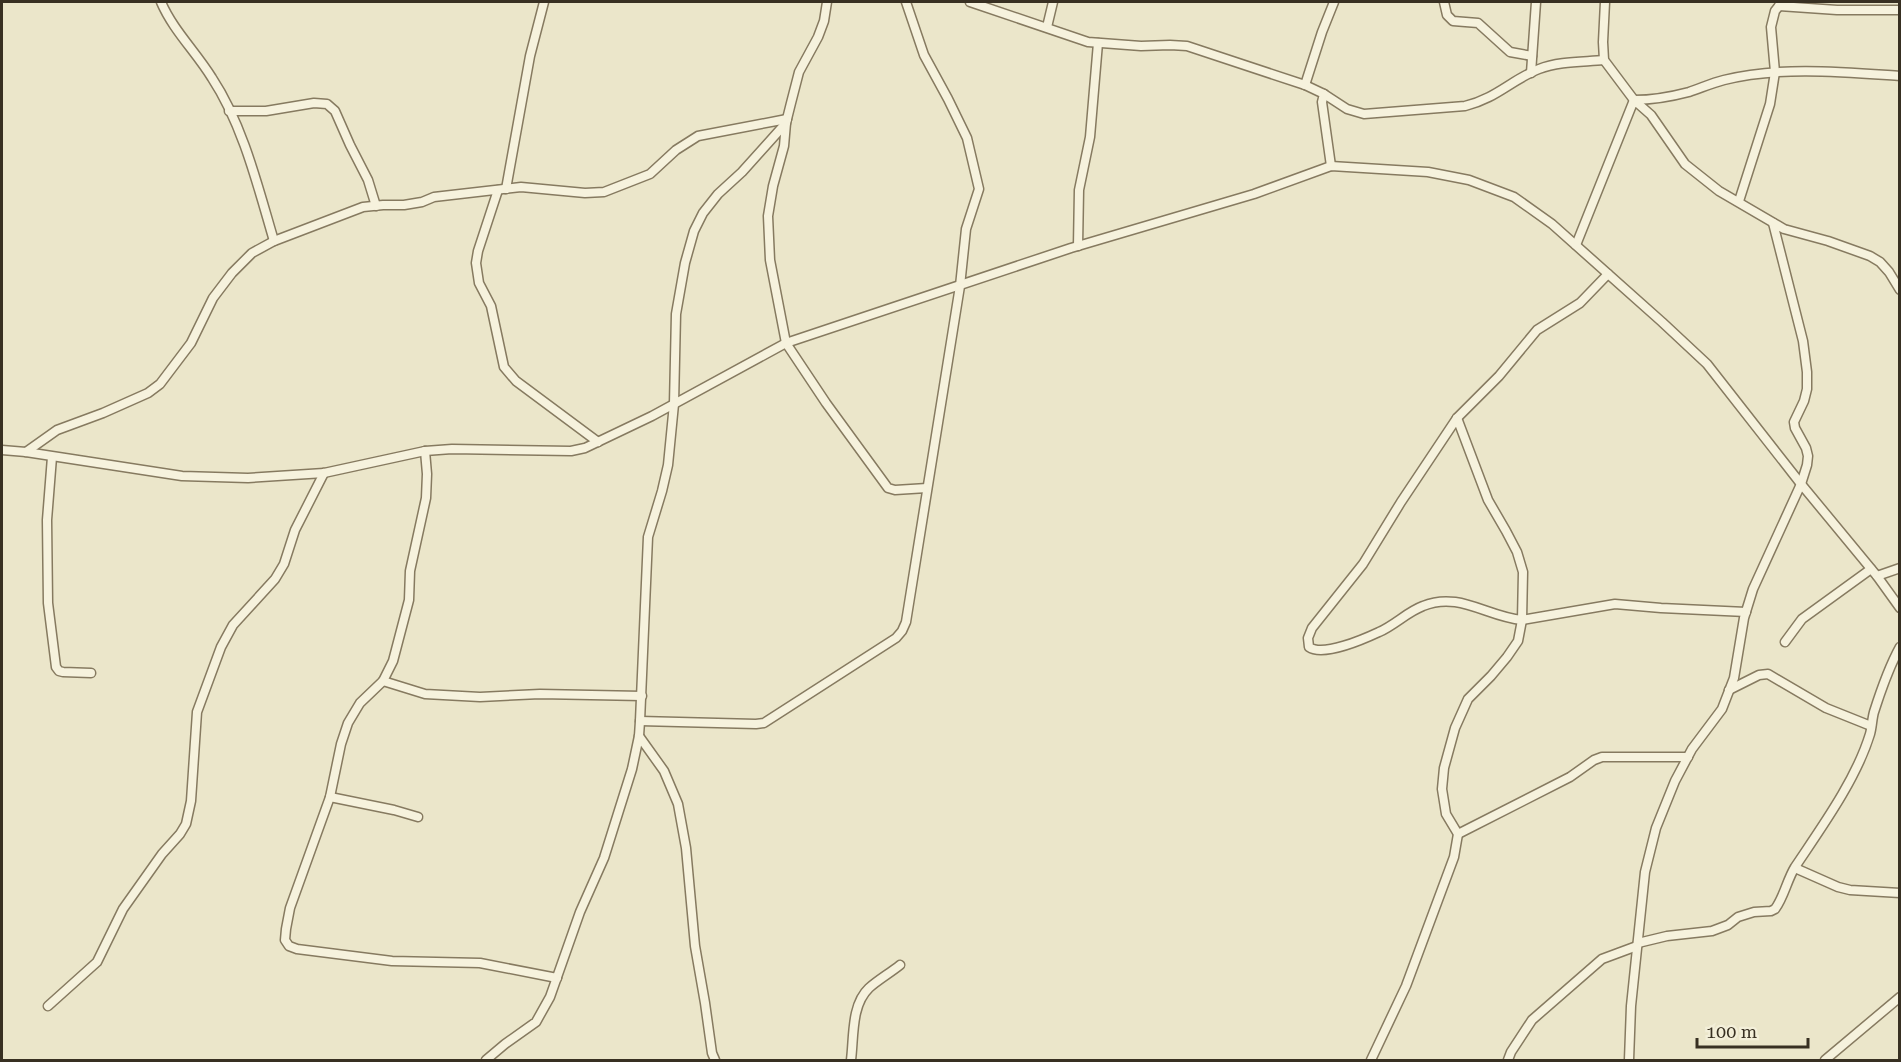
<svg xmlns="http://www.w3.org/2000/svg" width="1901" height="1062" font-family="'Roboto Serif',serif">
  <style>
    .lines { fill: none; stroke-linecap: round; stroke-linejoin: round }
    .street-casing { stroke: #867a60; stroke-width: 11 }
    .street { stroke: #f6f2dd; stroke-width: 8 }
  </style>
  <rect width="100%" height="100%" fill="#ebe6ca"/>
  <g class="lines">
    <defs>
      <g id="street">
        <path d="M161,2c12,28 35,50 51,76 31,47 46,109 62,163"/>
        <path d="M827,2l-3,19 -6,16 -19,35 -8,31 -5,20 -2,23 -11,40 -5,30 2,44 16,83 40,60 62,85 7,2 32,-2"/>
        <path d="M970,2l118,40 53,4 29,-1 17,1 118,39 19,9 -2,8 9,64"/>
        <path d="M1444,2l3,13 6,6 25,2 32,29 22,4"/>
        <path d="M1605,2l-2,40 1,18 30,40c19,0 36,-3 55,-8 12,-4 23,-9 35,-12 56,-14 119,-8 176,-4"/>
        <path d="M1779,6l58,4h63"/>
        <path d="M1047,27l6,-25"/>
        <path d="M1531,73l5,-71"/>
        <path d="M1305,85l17,-53 12,-30"/>
        <path d="M1324,94l23,15 17,5 101,-8c32,-8 46,-26 74,-37 20,-8 45,-7 65,-9"/>
        <path d="M229,111h37l48,-8 13,1 8,7 15,34 18,35 8,26"/>
        <path d="M506,189l24,-133 14,-54"/>
        <path d="M498,190l-20,61 -2,12 3,20 12,23 13,61 12,14 82,61"/>
        <path d="M1739,201l31,-97 5,-32 -4,-45 4,-16 7,-9"/>
        <path d="M1576,245l58,-145 17,15 34,49 34,27 65,38 44,12 42,15 10,6 9,10 11,18"/>
        <path d="M1078,246l1,-56 11,-53 8,-94"/>
        <path d="M1608,274l-28,29 -43,27 -38,46 -42,42 -56,84 -38,62 -51,64 -4,10 1,9c14,10 55,-8 70,-15 16,-7 28,-20 44,-26 36,-15 64,11 99,14l93,-16 46,4 85,4"/>
        <path d="M2,450l24,2 156,24 66,2 76,-5 101,-22 27,-2 119,2 14,-3 67,-32 134,-73 285,-95 183,-54 77,-28 97,6 41,8 45,17 38,27 110,98 45,42 94,120 76,92 23,32"/>
        <path d="M425,451l2,23 -1,24 -16,73 -1,29 -16,61 -10,20 42,13 55,3 60,-3 102,2"/>
        <path d="M26,452l31,-22 46,-17 45,-20 12,-9 31,-41 22,-45 19,-25 20,-20 22,-12 89,-34 20,-2h21l18,-3 12,-5 87,-10 64,6 19,-1 46,-18 26,-24 22,-14 89,-17"/>
        <path d="M52,457l-5,63 1,83 8,64 3,4 4,1 28,1"/>
        <path d="M1877,576l23,-8"/>
        <path d="M1785,642l17,-23 69,-50"/>
        <path d="M383,681l-23,22 -12,20 -7,21 -11,53 -40,111 -4,21 -1,11 4,6 8,3 95,12 88,2 77,15"/>
        <path d="M1729,690l30,-15 9,-1 58,34 45,18"/>
        <path d="M640,721l116,3 8,-1 132,-85 6,-7 4,-9 54,-336 6,-57 13,-40 -12,-51 -19,-39 -24,-44 -18,-53"/>
        <path d="M639,736l25,35 14,33 8,44 9,98 10,57 7,50 3,7"/>
        <path d="M330,797l64,13 24,7"/>
        <path d="M1458,834l112,-57 24,-17 8,-3h86"/>
        <path d="M1795,868l43,19 12,3 50,3"/>
        <path d="M1638,943l29,-7 45,-5 16,-6 10,-8 16,-5 17,-1 4,-2c9,-12 12,-29 20,-42 26,-39 61,-87 75,-133 2,-7 2,-15 4,-22 7,-22 15,-45 26,-65"/>
        <path d="M48,1006l49,-44 26,-53 39,-55 18,-20 6,-10 5,-23 6,-89 24,-65 12,-22 42,-46 9,-15 11,-34 29,-57"/>
        <path d="M486,1060l19,-16 31,-22 14,-25 30,-85 24,-54 28,-89 7,-33 1,-15 8,-184 14,-46 6,-26 6,-61 2,-90 9,-51 9,-32 9,-18 15,-19 24,-22 44,-49"/>
        <path d="M851,1060c3,-23 0,-55 18,-72 9,-8 21,-15 31,-23"/>
        <path d="M1371,1060l35,-74 48,-129 4,-23 -12,-20 -4,-25 2,-21 11,-40 13,-29 23,-23 16,-19 11,-16 4,-21 1,-48 -6,-20 -11,-21 -18,-31 -31,-82"/>
        <path d="M1508,1060l3,-8 21,-32 70,-61 35,-13"/>
        <path d="M1629,1060l2,-54 14,-134 11,-44 19,-47 17,-32 30,-40 12,-31 10,-60 9,-29 48,-105 6,-19 1,-9 -2,-8 -11,-20 -1,-6 10,-21 3,-12v-17l-4,-31 -30,-118"/>
        <path d="M1825,1060l75,-63"/>
      </g>
    </defs>
    <use href="#street" class="street-casing"/>
    <use href="#street" class="street"/>
  </g>
  <rect width="1901" height="1062" fill="none" stroke="#383022" stroke-width="6"/>
  <path d="M1697 1038v9h111v-9" fill="none" stroke="#383022" stroke-width="3"/>
  <text x="1706" y="1038" font-size="18" fill="#383022" stroke="#f3efd9" stroke-width="4.5" paint-order="stroke">100 m</text>
</svg>
